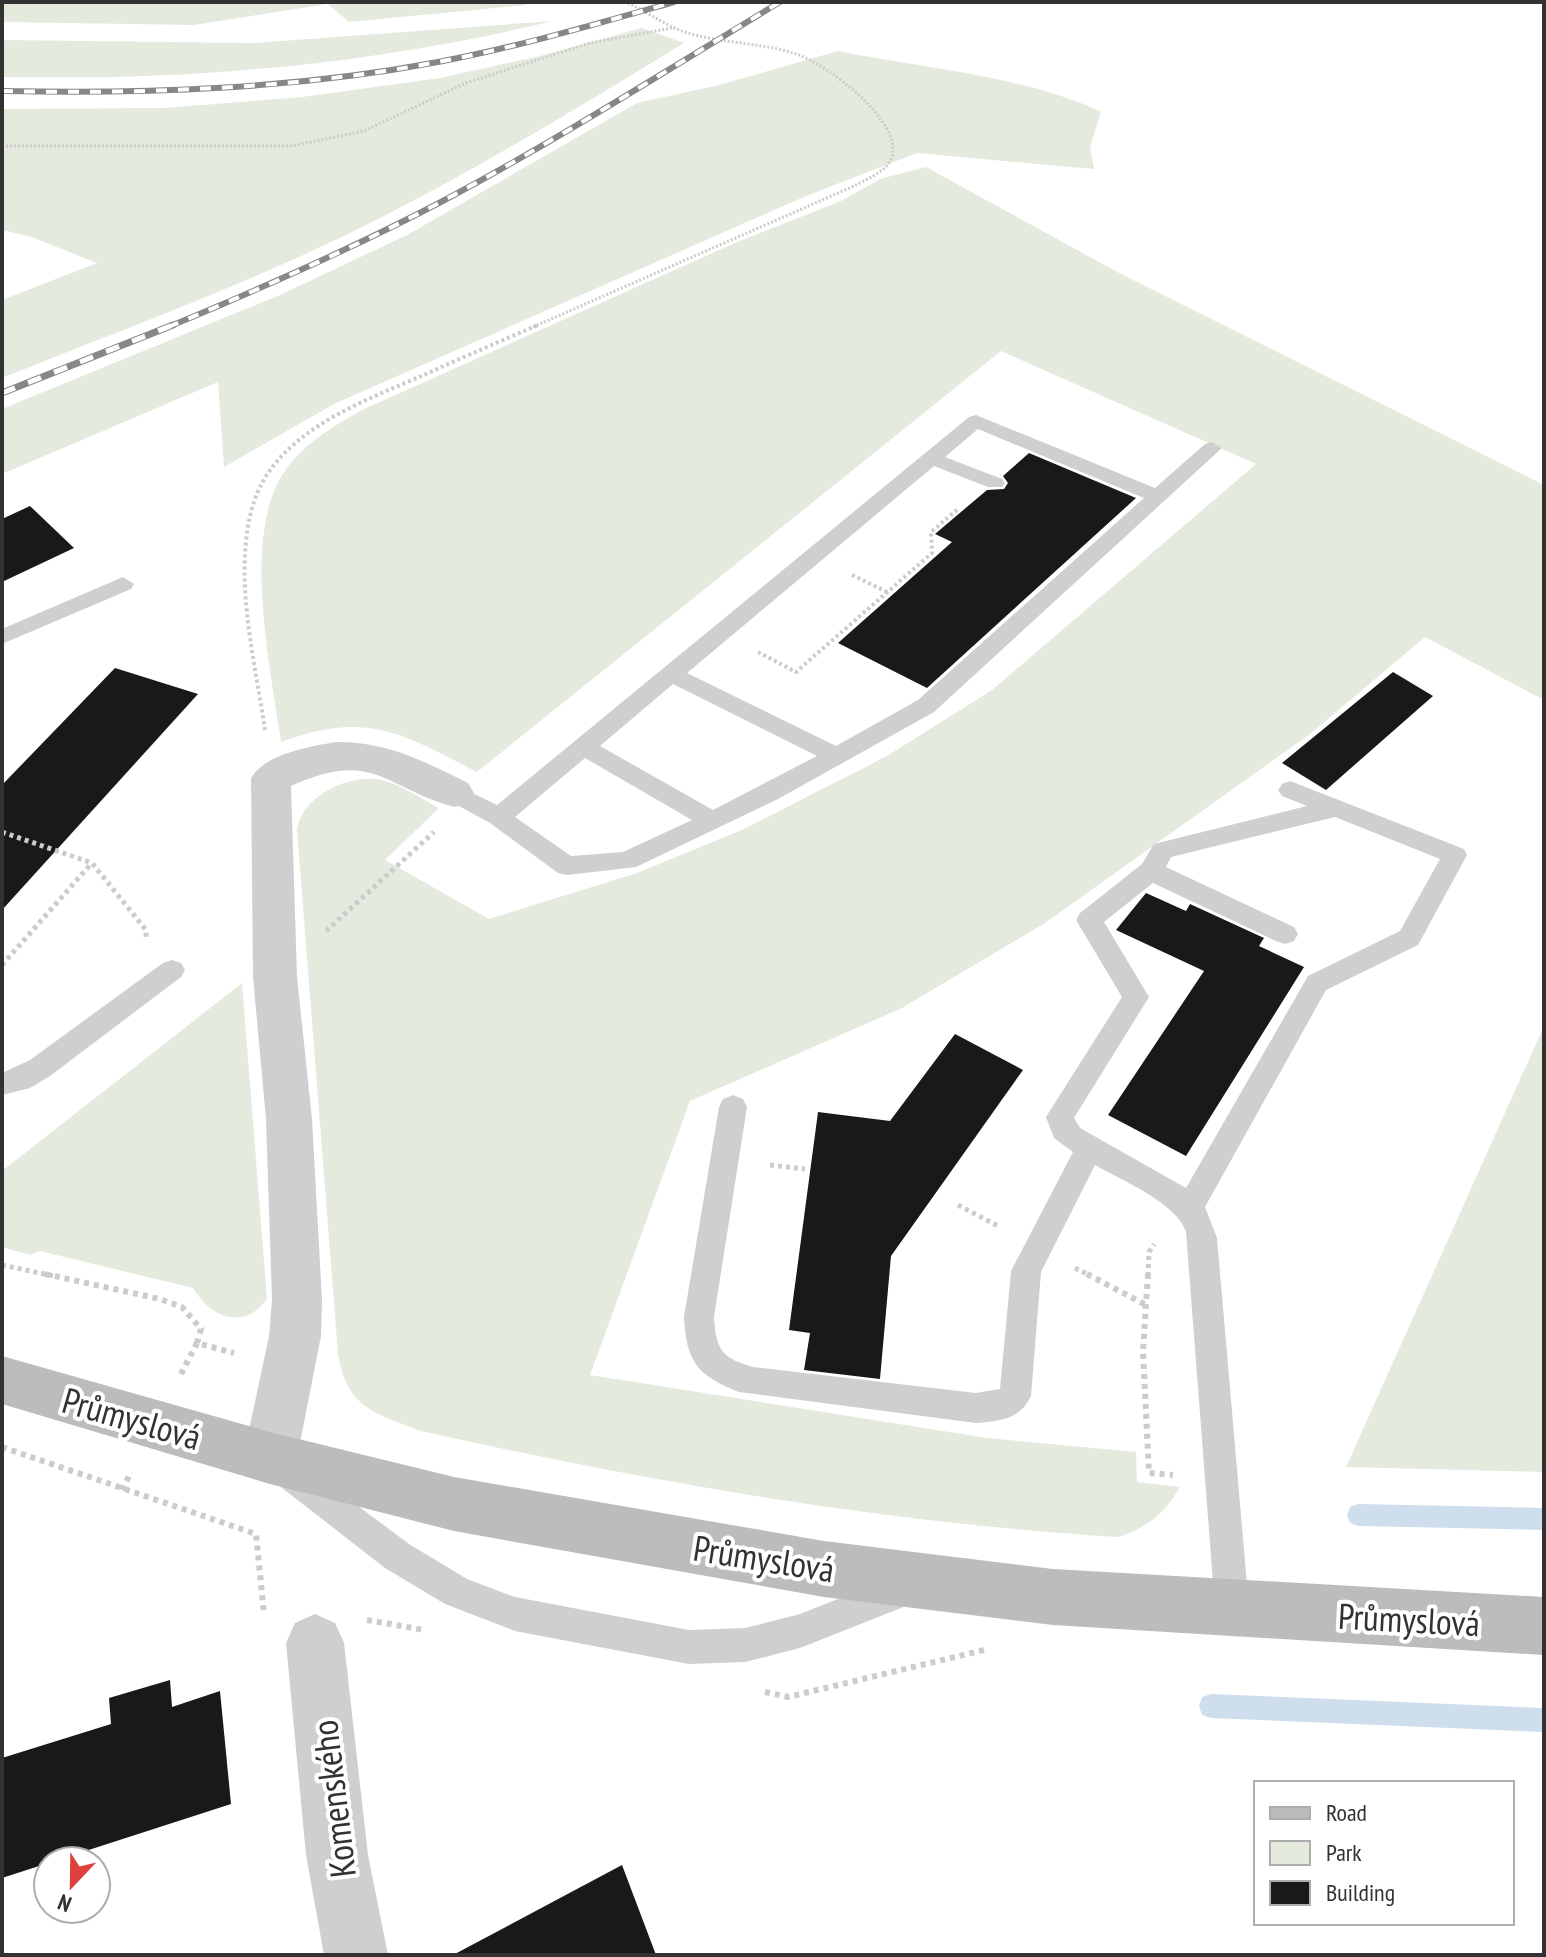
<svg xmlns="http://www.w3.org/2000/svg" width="1546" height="1957" font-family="'PT Sans Narrow',sans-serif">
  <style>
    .green { fill: #e4ebde }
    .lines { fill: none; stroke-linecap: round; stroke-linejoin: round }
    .stream { fill: #cfdeec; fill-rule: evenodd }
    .building { fill: #191919 }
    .path-far3 { stroke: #ccc; stroke-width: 3; stroke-dasharray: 2 2; stroke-linecap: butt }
    .path-far2 { stroke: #ccc; stroke-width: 4; stroke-dasharray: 3 3; stroke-linecap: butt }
    .path-far1 { stroke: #ccc; stroke-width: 5; stroke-dasharray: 4 4; stroke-linecap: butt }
    .path { stroke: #ccc; stroke-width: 6; stroke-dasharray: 5 5; stroke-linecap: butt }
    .lane { fill: #cfcfcf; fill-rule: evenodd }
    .street { fill: #cfcfcf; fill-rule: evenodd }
    .secondary { fill: #bcbcbc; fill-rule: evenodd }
    .rail-far1-casing { stroke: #878787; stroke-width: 6 }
    .rail-casing { stroke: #878787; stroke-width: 7 }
    .rail-far1 { stroke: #fff; stroke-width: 4; stroke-dasharray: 11; stroke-linecap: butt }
    .rail { stroke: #fff; stroke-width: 5; stroke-dasharray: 14; stroke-linecap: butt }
    .labels { text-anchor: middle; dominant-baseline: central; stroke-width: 8; stroke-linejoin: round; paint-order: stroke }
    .near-street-label { font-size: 36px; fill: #323232; stroke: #fff }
  </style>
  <rect width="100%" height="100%" fill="#fff"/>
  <g class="green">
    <path d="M2,2h527l-4,3 -176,17 -21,-18 -134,21 -192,-3z"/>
    <path d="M553,21c-181,44 -365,60 -551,56v-37l251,3z"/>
    <path d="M642,28l42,15c-100,61 -201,123 -306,176 -121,62 -250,108 -376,159v-78l95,-37 -65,-26 -30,-7v-121l163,-1 137,-11 138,-19 100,-22z"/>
    <path d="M838,51c79,16 192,26 263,61l-11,35 4,22 -177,-16 -111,43 -472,208 -110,63 -6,-85 -216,92v-65l278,-114 127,-60 230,-132 82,-18z"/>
    <path d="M926,167l195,107 423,211v215l-119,-63 -115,97 -265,189 -143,85 -212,93 -100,274 397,63 149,14 1,30 43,5c-17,28 -31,39 -61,50 -234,-14 -470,-55 -698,-106 -47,-18 -74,-23 -83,-77l-41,-524c4,-32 47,-54 78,-51 21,2 45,19 64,29l-54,52 104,59 148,-46 107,-44 143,-73 105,-66 264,-226 -255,-113 -524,421c-76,-39 -110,-62 -196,-30 -10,-74 -43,-216 9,-278 19,-24 47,-40 74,-55l373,-167 104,-41 39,-22z"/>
    <path d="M242,983l25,316c-23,32 -56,19 -74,-11l-153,-37 -10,4 -28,-8v-76z"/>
    <path d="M1544,1026v446l-198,-5z"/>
  </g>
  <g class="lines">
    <g class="stream">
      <path d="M1358,1504l186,4v22l-186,-4 -8,-3 -3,-8 3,-8z"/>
      <path d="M1211,1694l333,14v24l-333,-14 -9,-3 -3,-9 3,-9z"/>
    </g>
  </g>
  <g class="building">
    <path d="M1029,453l107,45 -209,190 -89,-45 114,-101 -17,-8 52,-44 17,-1 4,-6 -5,-7z"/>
    <path d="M30,506l44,42 -72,34v-63z"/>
    <path d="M115,668l83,26 -196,216v-125z"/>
    <path d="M1393,672l40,24 -107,94 -44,-27z"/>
    <path d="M1146,893l40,18 4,-7 74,34 -5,8 45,21 -118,189 -78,-41 96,-144 -88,-41z"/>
    <path d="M955,1034l68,36 -132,186 -11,123 -76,-9 6,-37 -21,-3 29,-218 72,9z"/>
    <path d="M170,1680l2,27 48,-16 11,113 -229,74v-120l109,-34 -2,-26z"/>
    <path d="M622,1865l34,90h-203z"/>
  </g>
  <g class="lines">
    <g class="path-far3">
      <path d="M2,146h289l73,-15 102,-48 124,-40 82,-15"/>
      <path d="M533,327l321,-141c12,-7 33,-14 38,-29 11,-36 -65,-92 -93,-102 -37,-13 -77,-11 -114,-23 -22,-7 -39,-22 -60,-30"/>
    </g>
    <g class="path-far2">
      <path d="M852,575l35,17"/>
      <path d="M758,652l38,20 136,-119 -1,-21 28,-24"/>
      <path d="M265,730c-10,-69 -31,-148 -14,-218 19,-79 109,-109 175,-138 37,-17 75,-33 112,-49"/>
    </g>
    <g class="path-far1">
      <path d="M2,832l90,31 54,67v7"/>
      <path d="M326,931l108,-99"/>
      <path d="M2,965l89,-101"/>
      <path d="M770,1165l35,4"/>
      <path d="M958,1205l42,22"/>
      <path d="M2,1265l52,11"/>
      <path d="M1075,1268l16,8"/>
      <path d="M1148,1276l1,-24 5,-8"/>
    </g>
    <g class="path">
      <path d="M45,1274l115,25 22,8 19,22 -4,14"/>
      <path d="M1087,1274l59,31"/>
      <path d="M1148,1274l-5,77 6,122 24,2"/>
      <path d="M181,1374l16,-31 37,10"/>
      <path d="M2,1447l254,87 8,80"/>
      <path d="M122,1490l9,-18"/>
      <path d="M367,1620l57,10"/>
      <path d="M765,1692l23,5 196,-47"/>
    </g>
    <g class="lane">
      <path d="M976,415l179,73 50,-44 7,-2 10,6 -288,264 -156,87 -142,68 -69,8 -9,-2 -68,-50 -44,-24 -4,-6 4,-6 8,-3 43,21 472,-388zM978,429l166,69 -226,202 -82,46 -149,-73 247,-207 54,21h14l3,-4 -3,-4 -57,-22zM673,684l144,72 -104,54 -113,-64zM585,758l107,62 -69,32 -52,4 -56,-39z"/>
      <path d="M123,577l11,7 -3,5 -129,55v-15z"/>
      <path d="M1290,781l174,68 3,6 -49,90 -92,45 -121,217 12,31 32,370 -5,12 -12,5 -12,-5 -5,-12 -29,-376c-9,-29 -65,-52 -91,-67l-54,107 -10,124c-11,24 -32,25 -55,27l-237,-31c-41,-16 -53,-30 -55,-75l35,-210 4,-8 10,-4 10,4 4,8 -33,210c2,32 7,41 39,50l223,26 24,-4 11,-118 62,-119 -19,-14 -8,-21 76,-120 -46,-77 4,-7 62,-49 12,-20 153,-38 -25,-10 -4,-6 4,-6zM1335,817l105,42 -40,72 -92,45 -122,212 -106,-60 -6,-10 75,-121 -45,-75 49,-39 123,58 9,3 9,-3 4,-7 -4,-7 -128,-60 5,-10z"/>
      <path d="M172,960l9,3 4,7 -4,7 -131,99 -20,12 -28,7v-22l28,-13 133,-97z"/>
      <path d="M288,1457l11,5 110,82 58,35 48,18 174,33 56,-2 55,-14 106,-42 12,5 5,12 -5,12 -12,5 -106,42 -55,14 -56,2 -174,-33 -70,-27 -60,-36 -108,-84 -5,-11 5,-11z"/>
    </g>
    <g class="street">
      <path d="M337,742c48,-1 89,20 131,41l6,10 -6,10 -14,4c-73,-21 -80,-58 -163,-21l6,191 15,142 10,181 -1,36 -24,122 -8,18 -19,8 -19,-8 -8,-18 26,-122 3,-36 -6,-181 -13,-142 -2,-199c14,-24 60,-32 86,-36z"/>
      <path d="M315,1614l20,9 9,20 24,212 20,100h-64l-18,-100 -20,-212 9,-20z"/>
    </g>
    <path class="secondary" d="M2,1356l268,76 184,45 370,64 229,28 491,28v58l-491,-30 -229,-28 -370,-66 -184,-47 -268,-80z"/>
    <defs>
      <g id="rail-far1">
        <path d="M2,91c146,3 292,-2 436,-29 80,-15 158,-38 236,-60"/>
        <path d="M168,327c92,-38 183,-78 271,-124 117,-62 228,-133 341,-201"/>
      </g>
      <path id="rail" d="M2,393l171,-68"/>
    </defs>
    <use href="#rail-far1" class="rail-far1-casing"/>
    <use href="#rail" class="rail-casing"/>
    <use href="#rail-far1" class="rail-far1"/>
    <use href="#rail" class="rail"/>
  </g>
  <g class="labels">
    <g class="near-street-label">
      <text transform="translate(132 1418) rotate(16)">Průmyslová</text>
      <text transform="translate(764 1558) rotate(9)">Průmyslová</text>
      <text transform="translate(1409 1619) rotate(3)">Průmyslová</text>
      <text transform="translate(333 1799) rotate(-97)">Komenského</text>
    </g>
  </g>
  <rect width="1546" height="1957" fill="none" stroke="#323232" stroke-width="8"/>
  <rect x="1254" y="1781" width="260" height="144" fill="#ffffff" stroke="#adadad" stroke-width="2"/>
  <rect x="1270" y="1807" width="40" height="12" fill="#bcbcbc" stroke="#adadad" stroke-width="2"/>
  <text x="1326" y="1821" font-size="24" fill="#323232">Road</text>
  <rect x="1270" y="1841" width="40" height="24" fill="#e4ebde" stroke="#adadad" stroke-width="2"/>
  <text x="1326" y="1861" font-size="24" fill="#323232">Park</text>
  <rect x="1270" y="1881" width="40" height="24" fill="#191919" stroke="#adadad" stroke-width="2"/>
  <text x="1326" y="1901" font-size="24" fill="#323232">Building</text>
  <g transform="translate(72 1885) rotate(202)"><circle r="38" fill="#ffffff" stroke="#adadad" stroke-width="2"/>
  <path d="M0-6L14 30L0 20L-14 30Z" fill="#df413e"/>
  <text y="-12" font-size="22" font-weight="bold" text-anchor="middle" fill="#323232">N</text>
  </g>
</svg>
